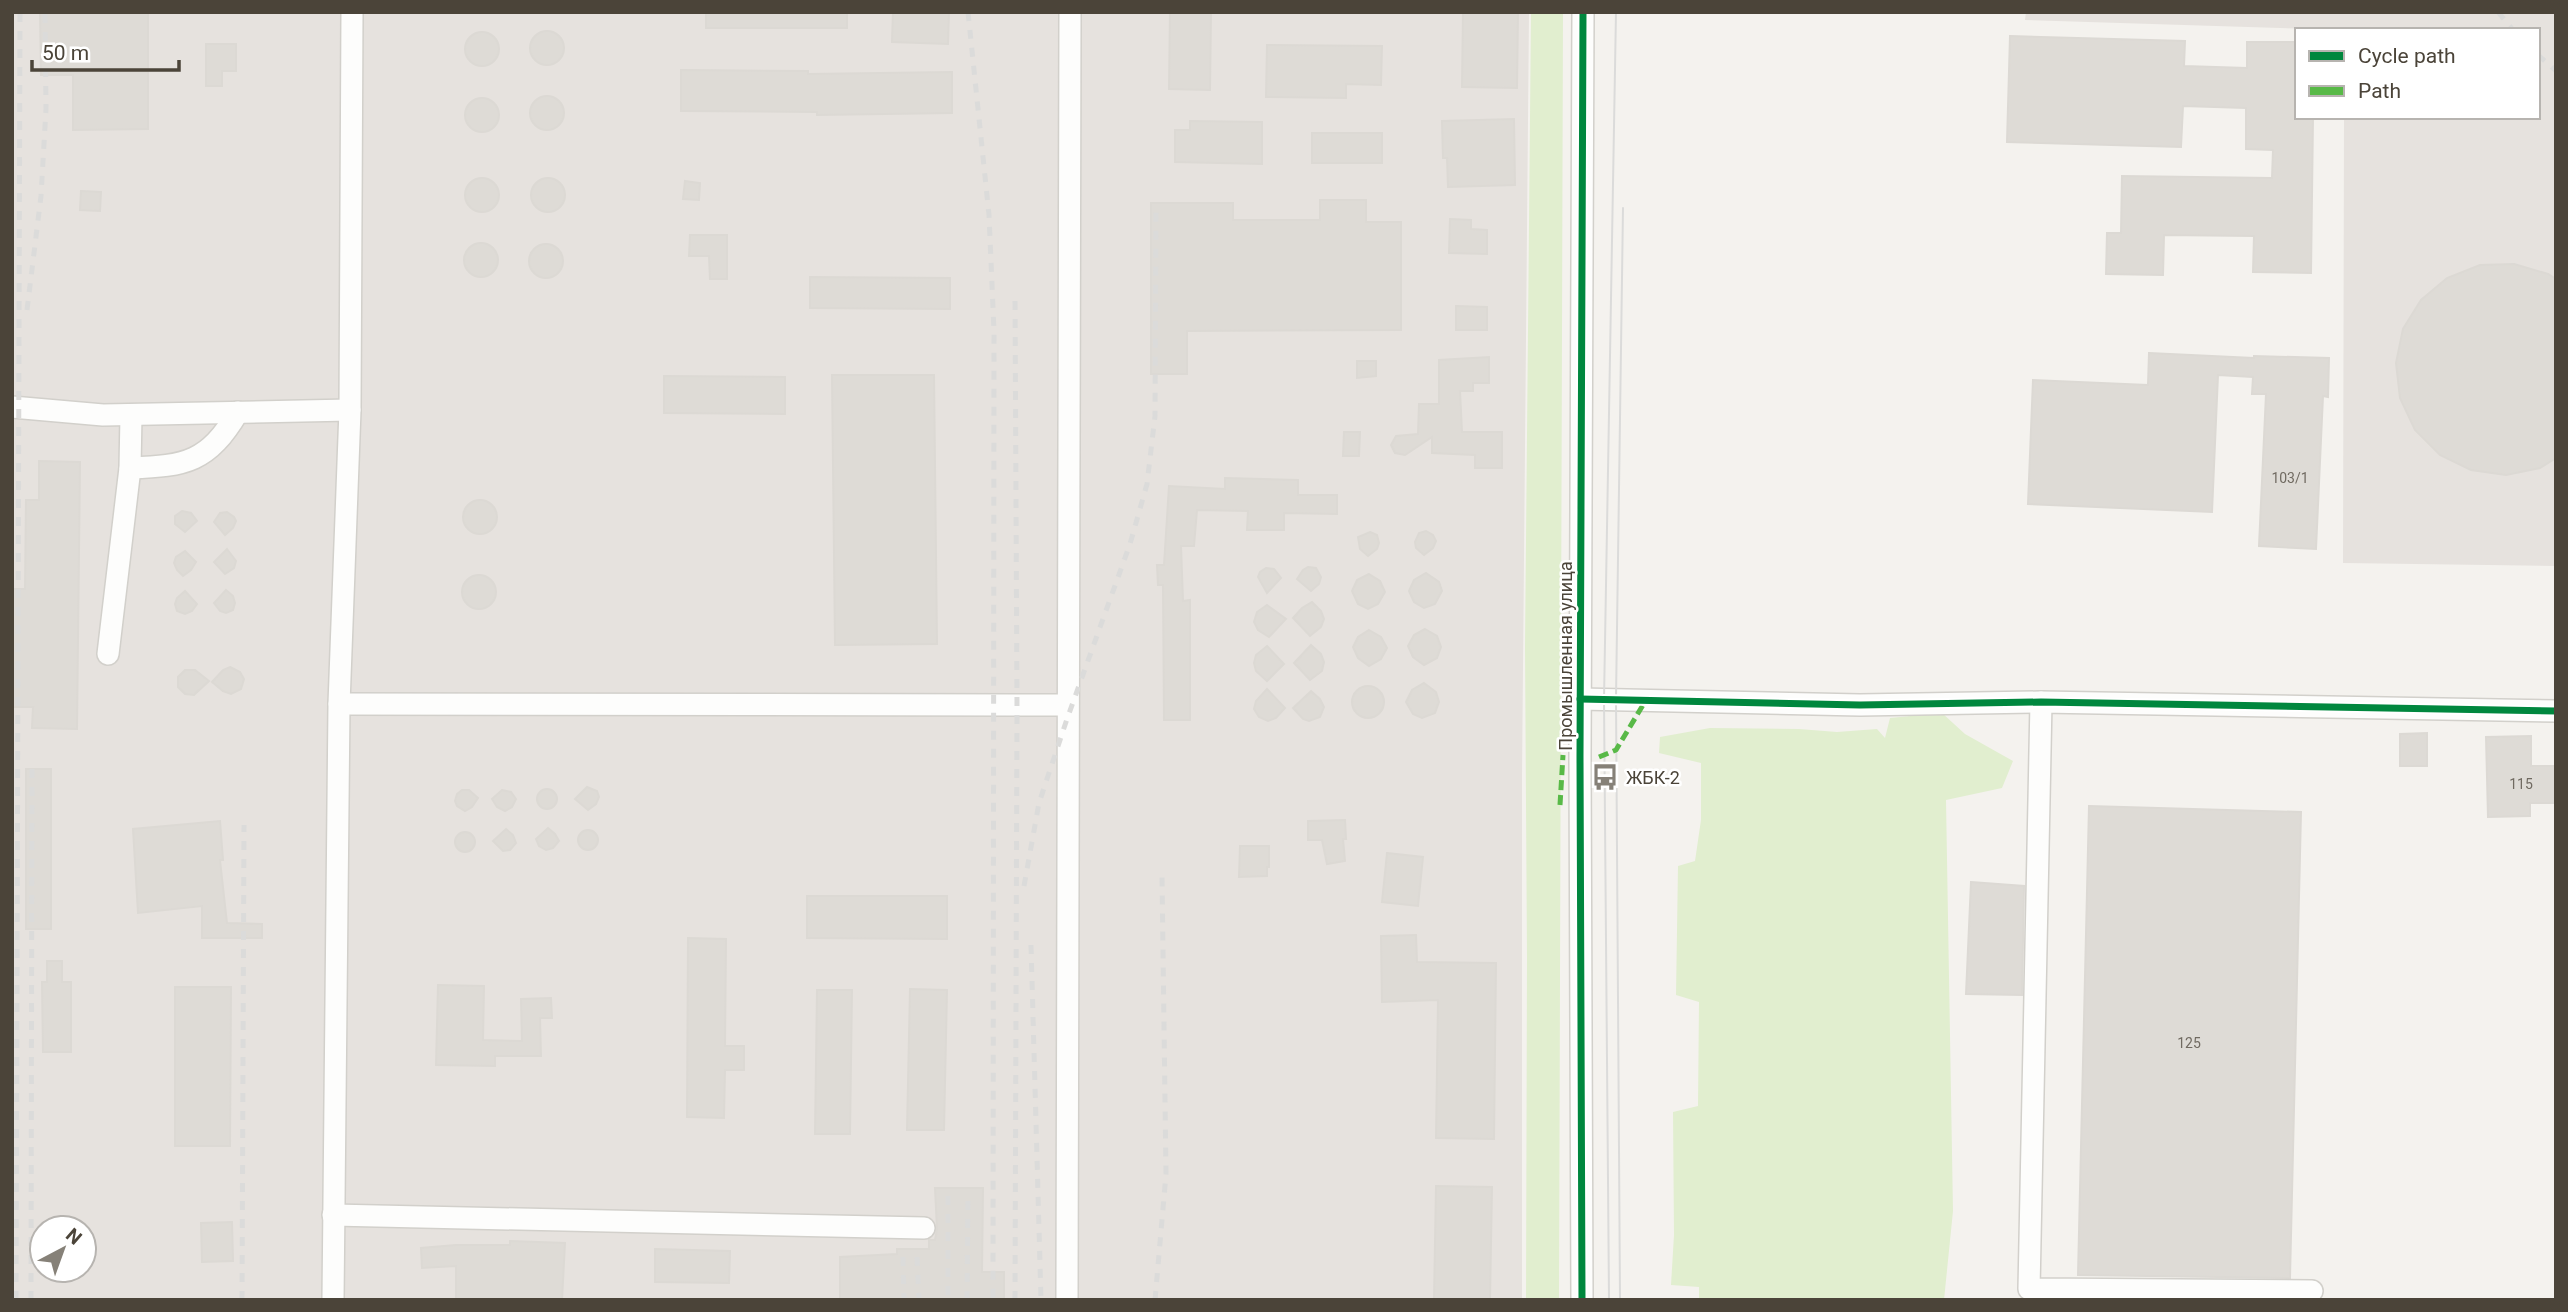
<svg xmlns="http://www.w3.org/2000/svg" width="2568" height="1312" font-family="Roboto,sans-serif">
  <style>
    .industrial { fill: #e6e2de; fill-rule: evenodd }
    .green { fill: #e1eecf }
    .building { fill: #dedbd6; stroke: #dcd9d4; stroke-width: 2 }
    .lines { fill: none; stroke-linecap: round; stroke-linejoin: round }
    .minor-casing { stroke: #d2d0cb; stroke-width: 24 }
    .minor { stroke: #fdfdfc; stroke-width: 21 }
    .tram { stroke: #dbdbda; stroke-width: 2 }
    .rail { stroke: #dbdbda; stroke-width: 5; stroke-dasharray: 9 9; stroke-linecap: butt }
    .quiet { stroke: #58b947; stroke-width: 5; stroke-dasharray: 10 5; stroke-linecap: butt }
    .cycleway-casing { stroke: #fff; stroke-width: 11 }
    .cycleway { stroke: #00873e; stroke-width: 7 }
    .labels { text-anchor: middle; dominant-baseline: central; stroke-width: 5; stroke-linejoin: round; paint-order: stroke }
    .number-label { font-size: 14px; fill: #706a61 }
    .street-label { font-size: 18px; fill: #4b4439; stroke: #fff }
    .poi-label { font-size: 18px; fill: #4b4439; stroke: #fff; text-anchor: start }
  </style>
  <rect width="100%" height="100%" fill="#f4f2ee"/>
  <g class="industrial">
    <path d="M12,12h1517l-7,764v524h-1510zM42,1228h42v42h-42z"/>
    <path d="M2026,12h530v554l-213,-3 1,-446h194v-87h-194l-319,-10z"/>
  </g>
  <g class="green">
    <path d="M1531,12h32l-4,1288h-33l1,-343 -2,-310z"/>
    <path d="M1942,713l23,21 48,27 -11,27 -56,12 7,411 -9,89h-245v-13l-28,-2 3,-50 -1,-123 25,-6 1,-104 -23,-7 2,-129 17,-5 6,-41v-57l-42,-10 1,-16 50,-9 89,1 38,3 40,-3 8,9 5,-20z"/>
  </g>
  <g class="building">
    <path d="M40,12h108v117l-75,1v-55h-32z"/>
    <rect x="706" y="12" width="141" height="16"/>
    <path d="M893,12h56l-1,32 -56,-2z"/>
    <path d="M1170,12h41l-1,78 -41,-1z"/>
    <path d="M1463,12h55l-1,76 -55,-1z"/>
    <circle cx="547" cy="48" r="17"/>
    <circle cx="482" cy="49" r="17"/>
    <path d="M2010,36l175,5 -1,25 63,2v-26h50v75h16l-2,156 -58,-1 1,-36 -90,-1 -1,40 -57,-1 1,-41h14l1,-57 150,2 1,-28 -27,-1v-41l-63,-2 -2,41 -174,-5z"/>
    <path d="M206,44h30v27h-14v15h-16z"/>
    <path d="M1267,45l115,1 -1,39 -35,-1v14l-80,-1z"/>
    <path d="M681,70l127,1v3l144,-2v41l-135,2v-3l-136,-1z"/>
    <circle cx="547" cy="113" r="17"/>
    <circle cx="482" cy="115" r="17"/>
    <path d="M1514,119l1,66 -67,2 -1,-29h-4l-1,-37z"/>
    <path d="M1190,121l72,1v42l-87,-2v-32h15z"/>
    <rect x="1312" y="133" width="70" height="30"/>
    <circle cx="482" cy="195" r="17"/>
    <circle cx="548" cy="195" r="17"/>
    <path d="M685,181l15,2 -1,17 -16,-1z"/>
    <path d="M81,191l20,1 -1,19 -20,-1z"/>
    <path d="M1320,200h46v22h35v108l-214,1v43h-36v-171h82v17h87z"/>
    <path d="M1450,219l21,1v9l16,1v24l-38,-1z"/>
    <path d="M690,235h37v44h-17l-1,-23h-20z"/>
    <circle cx="481" cy="260" r="17"/>
    <circle cx="546" cy="261" r="17"/>
    <path d="M2514,264l34,10 8,5v179l-16,10 -34,7 -35,-5 -31,-15 -25,-25 -15,-32 -4,-35 7,-34 18,-29 26,-22 33,-13z"/>
    <path d="M810,277l140,1v31l-140,-1z"/>
    <path d="M1456,306l31,1v23h-31z"/>
    <path d="M2149,353l105,5v-2l75,2 -1,39 -5,-1 -7,153 -57,-3 7,-152h-14l1,-17 -35,-2 -6,137 -184,-8 5,-124 115,5z"/>
    <path d="M1489,357v26h-16v8h-13l2,41h40v36h-27v-13l-43,-2v-16l-27,18 -10,-2 -4,-8 5,-9 22,-2 1,-30h20v-44z"/>
    <path d="M1357,361h19v15l-19,2z"/>
    <path d="M832,375h102l3,269 -102,1z"/>
    <path d="M664,376l121,1v37l-121,-1z"/>
    <path d="M1344,432h16l-1,24h-16z"/>
    <path d="M39,461l41,1 -3,267 -45,-1 1,-21h-21v-118h13l1,-89h13z"/>
    <path d="M1225,478l73,2v15h39v19l-53,-1v17h-37l1,-19 -51,-1 -3,36h-13l2,55 7,-1v120h-26l-1,-135h-5l-1,-20h7l5,-79 56,3z"/>
    <circle cx="480" cy="517" r="17"/>
    <path d="M182,511l9,2 6,8 -12,11 -10,-8v-8z"/>
    <path d="M227,512l7,5 2,4 -3,7 -8,7 -11,-13 6,-9z"/>
    <path d="M1426,531l7,4 3,6 -3,7 -9,7 -8,-7 -1,-6 4,-9z"/>
    <path d="M1370,532l7,3 2,8 -2,6 -9,7 -8,-7 -2,-12z"/>
    <path d="M227,549l9,12 -2,7 -9,6 -11,-12z"/>
    <path d="M185,551l11,11 -5,8 -8,6 -6,-6 -3,-7 2,-6z"/>
    <path d="M1308,567l8,1 5,9 -2,7 -8,7 -14,-12 6,-9z"/>
    <path d="M1266,568l8,1 7,9 -14,15 -9,-16 2,-5z"/>
    <path d="M1426,573l13,9 3,9 -7,13 -11,4 -10,-6 -5,-11 5,-11z"/>
    <path d="M1369,574l11,7 5,11 -7,12 -10,5 -10,-5 -6,-13 5,-11z"/>
    <circle cx="479" cy="592" r="17"/>
    <path d="M226,590l7,6 2,7 -2,7 -7,3 -6,-2 -6,-8z"/>
    <path d="M185,591l12,13 -5,7 -7,3 -8,-3 -2,-7 2,-6z"/>
    <path d="M1312,602l9,9 3,8 -3,8 -11,9 -17,-18 9,-10z"/>
    <path d="M1267,605l19,14 -17,18 -11,-7 -4,-8 3,-10z"/>
    <path d="M1425,629l12,7 4,11 -4,11 -13,7 -11,-8 -5,-11 6,-11z"/>
    <path d="M1369,630l12,7 6,11 -6,11 -12,7 -11,-8 -5,-11 5,-10z"/>
    <path d="M1311,645l10,9 3,8 -2,9 -12,9 -16,-17z"/>
    <path d="M1267,646l17,18 -17,17 -11,-10 -2,-8 2,-8z"/>
    <path d="M230,667l10,5 4,7 -3,10 -10,5 -8,-3 -11,-9 11,-12z"/>
    <path d="M185,670h10l14,11 -15,14 -9,-1 -7,-7v-10z"/>
    <path d="M1424,683l12,9 3,10 -4,11 -13,5 -9,-4 -7,-12 6,-12z"/>
    <circle cx="1368" cy="702" r="16"/>
    <path d="M1267,689l18,19 -9,10 -8,3 -9,-4 -5,-8 2,-8z"/>
    <path d="M1311,691l9,8 4,8 -4,10 -11,4 -6,-2 -10,-11z"/>
    <path d="M2427,733v33h-27v-32z"/>
    <path d="M2531,736v30h25v37h-26v13l-42,1 -2,-80z"/>
    <rect x="26" y="769" width="25" height="160"/>
    <path d="M587,787l10,4 2,6 -3,7 -8,6 -13,-11z"/>
    <circle cx="547" cy="799" r="10"/>
    <path d="M462,790h7l9,8 -6,9 -7,4 -8,-5 -2,-5 2,-7z"/>
    <path d="M502,790l9,2 5,7 -4,8 -7,4 -8,-4 -5,-8z"/>
    <path d="M2089,806l212,6 -11,466 -212,-3z"/>
    <path d="M1345,820l1,19h-3l2,22 -18,3 -5,-24h-14v-19z"/>
    <path d="M220,821l3,39h-3l7,63 35,1v14h-60v-32l-64,7 -5,-84z"/>
    <path d="M548,828l7,6 4,7 -6,7 -7,2 -7,-4 -3,-7z"/>
    <path d="M506,829l7,6 3,8 -6,7 -7,1 -10,-10z"/>
    <circle cx="588" cy="840" r="10"/>
    <circle cx="465" cy="842" r="10"/>
    <path d="M1240,846h29v21h-2v9l-28,1z"/>
    <path d="M1387,853l36,4 -5,49 -36,-4z"/>
    <path d="M1971,882l53,4 -2,109 -56,-1z"/>
    <path d="M807,896h140v43l-140,-1z"/>
    <path d="M1416,935l1,27 79,1 -2,176 -58,-1 2,-138 -56,2 -1,-66z"/>
    <path d="M688,938l38,1 -1,107h19v24h-19l-1,48 -37,-1z"/>
    <path d="M47,961h15v21h9v70h-28l-1,-70h5z"/>
    <path d="M438,985l46,1 -1,54 39,1 -1,-42 30,-1 1,20h-12l1,38h-46v10l-59,-1z"/>
    <path d="M175,987h56l-1,159h-55z"/>
    <path d="M910,989l37,1 -3,140h-37z"/>
    <path d="M817,990h35l-2,144h-35z"/>
    <path d="M1436,1186l56,1 -2,113h-56z"/>
    <path d="M935,1188h48l-1,84h22v28h-164v-43l57,-3v-5h32v-9h6l2,-11z"/>
    <path d="M232,1222l1,39 -31,1 -1,-39z"/>
    <path d="M510,1241l55,2 -3,57h-106v-34l-34,2 -1,-20 35,-3h54z"/>
    <path d="M655,1249l75,2 -1,32 -74,-1z"/>
  </g>
  <g class="lines">
    <defs>
      <g id="minor">
        <path d="M12,407l91,8 247,-5"/>
        <path d="M130,468c57,-2 78,-6 108,-56"/>
        <path d="M108,654l22,-186 1,-53"/>
        <path d="M1580,699l280,6 181,-3 515,9"/>
        <path d="M2041,702l-12,587 283,2"/>
        <path d="M339,704l728,1"/>
        <path d="M333,1215l591,13"/>
        <path d="M333,1300l6,-596 11,-294 2,-398"/>
        <path d="M1067,1300l3,-1288"/>
        <path d="M1582,1300l-2,-544 3,-744"/>
      </g>
    </defs>
    <use href="#minor" class="minor-casing"/>
    <use href="#minor" class="minor"/>
    <g class="tram">
      <path d="M1609,1300l-5,-600 12,-688"/>
      <path d="M1620,1300l-4,-601 7,-491"/>
    </g>
    <g class="rail">
      <path d="M968,12l21,203 5,116 -1,969"/>
      <path d="M2498,12l15,18"/>
      <path d="M2538,55l18,16"/>
      <path d="M27,310l14,-114 5,-87 -1,-97"/>
      <path d="M1024,886l15,-83 28,-84 63,-175 17,-60 8,-68 1,-210"/>
      <path d="M1031,945l10,355"/>
      <path d="M948,1196v104"/>
      <path d="M903,1257l1,43"/>
      <path d="M917,1257l2,43"/>
      <path d="M16,1300l4,-1288"/>
      <path d="M31,1300l1,-539"/>
      <path d="M242,1300l2,-475"/>
      <path d="M967,1300l1,-105"/>
      <path d="M1015,1300l2,-593 -2,-414"/>
      <path d="M1155,1300l11,-126 -4,-298"/>
    </g>
    <g class="quiet">
      <path d="M1599,757l17,-7 30,-50"/>
      <path d="M1560,805l3,-50"/>
    </g>
    <defs>
      <g id="cycleway">
        <path d="M1580,699l280,6 181,-3 515,9"/>
        <path d="M1582,1300l-2,-544 3,-744"/>
      </g>
    </defs>
    <use href="#cycleway" class="cycleway-casing"/>
    <use href="#cycleway" class="cycleway"/>
  </g>
  <defs>
    <symbol id="bus-bare" viewBox="-9 -9 18 18"><path d="M-5-6H5V4H4V6H2V4H-2V6H-4V4H-5ZM-3.5-4V0h7V-4ZM-3.5 1.2v1.5H-2V1.2ZM2 1.2v1.5H3.5V1.2Z" fill="#868178" stroke="#fff" stroke-width="2.5" paint-order="stroke"/></symbol>
  </defs>
  <g fill-rule="evenodd">
    <use href="#bus-bare" x="1586" y="758" width="38" height="38"/>
  </g>
  <g class="labels">
    <g class="number-label">
      <text x="2290" y="478">103/1</text>
      <text x="2521" y="784">115</text>
      <text x="2189" y="1043">125</text>
    </g>
    <g class="street-label">
      <text transform="translate(1565 656) rotate(-90)">Промышленная улица</text>
    </g>
    <g class="poi-label">
      <text x="1626" y="777">ЖБК-2</text>
    </g>
  </g>
  <rect width="2568" height="1312" fill="none" stroke="#4b4439" stroke-width="28"/>
  <rect x="2295" y="28" width="245" height="91" fill="#ffffff" stroke="#b7b4b0" stroke-width="2"/>
  <rect x="2309" y="51" width="35" height="10" fill="#00873e" stroke="#b7b4b0" stroke-width="2"/>
  <text x="2358" y="63" font-size="21" fill="#4b4439">Cycle path</text>
  <rect x="2309" y="86" width="35" height="10" fill="#58b947" stroke="#b7b4b0" stroke-width="2"/>
  <text x="2358" y="98" font-size="21" fill="#4b4439">Path</text>
  <g transform="translate(63 1249) rotate(41)"><circle r="33" fill="#ffffff" stroke="#b7b4b0" stroke-width="2"/>
  <path d="M0-5L12 26L0 18L-12 26Z" fill="#868178"/>
  <text y="-10" font-size="19" font-weight="bold" text-anchor="middle" fill="#4b4439">N</text>
  </g>
  <path d="M32 60v10h147v-10" fill="none" stroke="#4b4439" stroke-width="3.5"/>
  <text x="42" y="60" font-size="21" fill="#4b4439" stroke="#ffffff" stroke-width="5" paint-order="stroke">50 m</text>
</svg>
